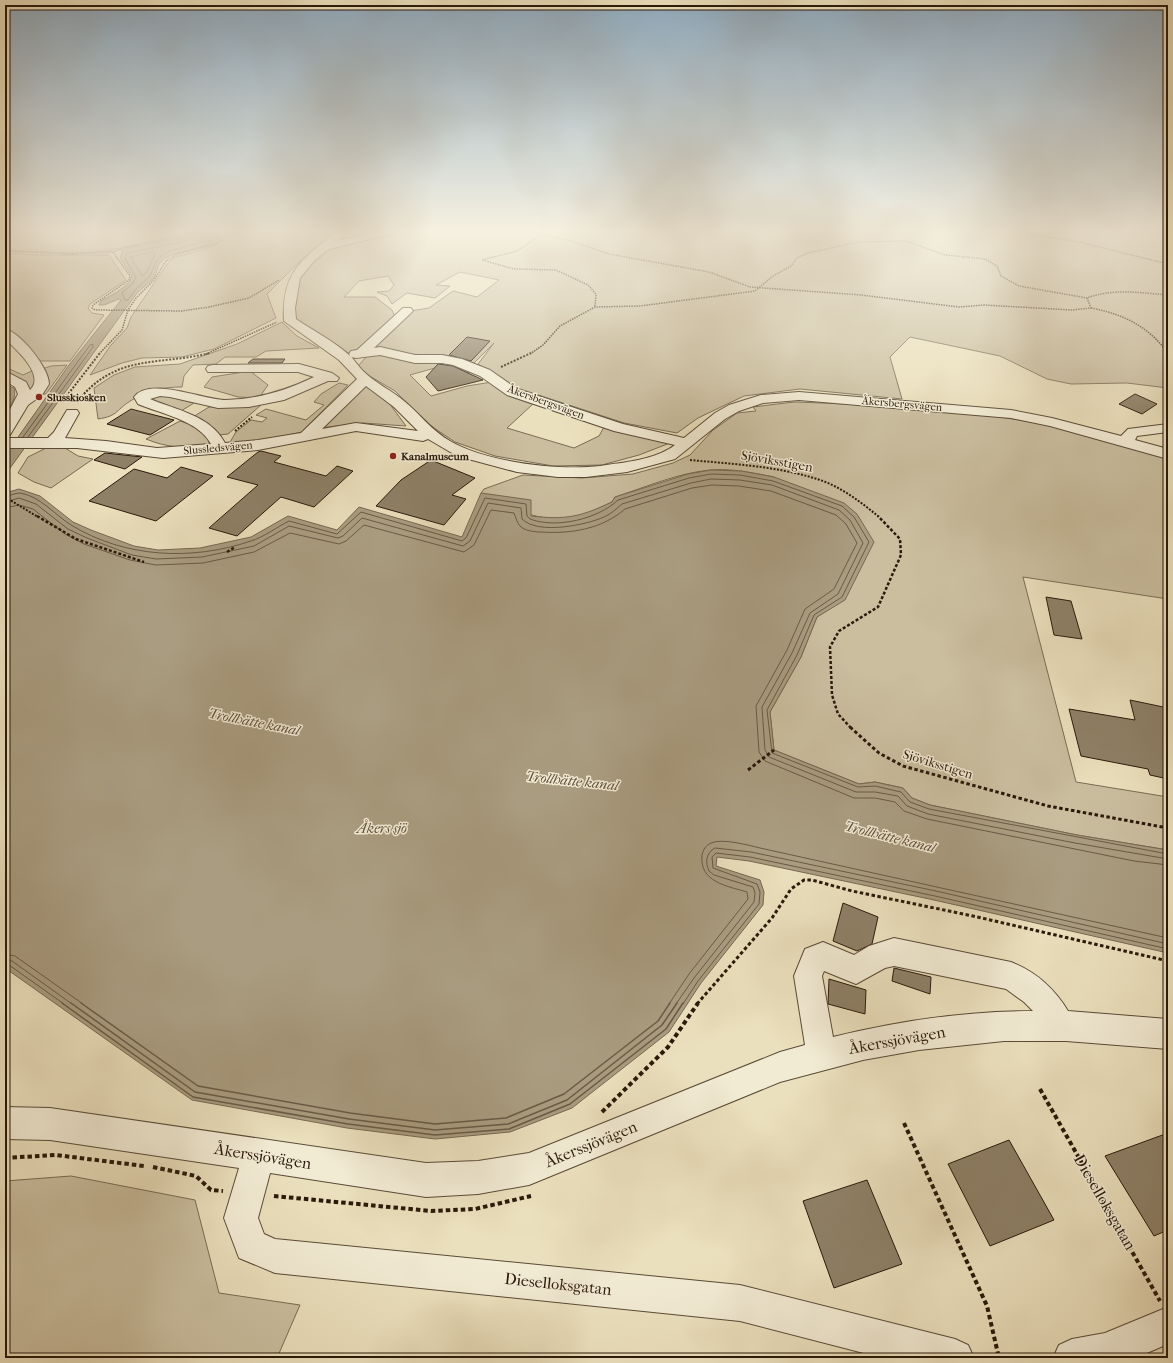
<svg xmlns="http://www.w3.org/2000/svg" width="1173" height="1363" font-family="'IM FELL French Canon',serif">
  <style>
    .green { fill: #cabe9f; stroke: #7a6c54 }
    .water { fill: #a99c80; stroke: #766851 }
    .lines { fill: none; stroke-linecap: round; stroke-linejoin: round }
    .shore-far1 { stroke: #6a5a45; stroke-width: 1 }
    .shore { stroke: #6a5a45; stroke-width: 1.5 }
    .building { fill: #8e8067; stroke: #2a190a }
    .minor-casing { stroke: #5a4b37; stroke-width: 2 }
    .path-far4 { stroke: #2a190a; stroke-width: 1.5; stroke-dasharray: 1.5 1; stroke-linecap: butt }
    .path-far3 { stroke: #2a190a; stroke-width: 2; stroke-dasharray: 2 1.5; stroke-linecap: butt }
    .path-far2 { stroke: #2a190a; stroke-width: 2.5; stroke-dasharray: 3 2; stroke-linecap: butt }
    .path-far1 { stroke: #2a190a; stroke-width: 3; stroke-dasharray: 3.5 2.5; stroke-linecap: butt }
    .path { stroke: #2a190a; stroke-width: 4; stroke-dasharray: 4.5 3; stroke-linecap: butt }
    .minor { fill: #f2ebd4; fill-rule: evenodd }
    .poi-dot { fill: #8f2418; stroke: #f2ebd4; stroke-width: 1.5 }
    .labels { text-anchor: middle; dominant-baseline: central; stroke-width: 3; stroke-linejoin: round; paint-order: stroke }
    .far-poi-label { font-size: 11px; font-weight: bold; fill: #2a190a; stroke: #f2ebd4; text-anchor: start }
    .far-street-label { font-size: 11px; fill: #2a190a; stroke: #f2ebd4 }
    .street-label { font-size: 13px; fill: #2a190a; stroke: #f2ebd4 }
    .water-label { font-size: 14px; font-style: italic; fill: #5d4d39; stroke: #f2ebd4 }
    .near-street-label { font-size: 16px; fill: #2a190a; stroke: #f2ebd4 }
  </style>
  <rect width="100%" height="100%" fill="#ebe0bd"/>
  <filter id="stains"><feTurbulence type="fractalNoise" baseFrequency=".005" numOctaves="4"/><feColorMatrix values="0 0 0 0 .2 0 0 0 0 .09 0 0 0 0 .02 0 0 0 .5 -.17"/></filter>
  <radialGradient id="worn" r=".72"><stop offset=".6" stop-color="#630" stop-opacity="0"/><stop offset="1" stop-color="#630" stop-opacity=".3"/></radialGradient>
  <g class="green">
    <path d="M37,229h156l-9,5 -77,17 -32,2 -70,-3v-19l4,-1 -1,3z"/>
    <path d="M246,229h93l-41,34 -31,31 9,24 -62,31 -32,8 -40,1 -20,5 -32,12 21,-30 16,-17 4,-11 37,-54 8,-6 32,-9z"/>
    <path d="M407,229h761v125l-2,6 2,1v27l-41,-5 -56,1 -24,-5 -47,-23 -90,-19 -20,20 12,42 -102,-10 -56,7 -46,22 -21,15 -53,-10 -113,-37 -33,-22 16,-21 -20,20 -29,-8h-29l-47,-6 41,-38 19,-3 24,-17 24,6 22,-17 -39,-8 -24,13 14,1 -15,12 -28,-5 -15,11 -5,-8 -10,-4 12,-1 5,-6 -6,-9 -29,5 -15,16h31l17,13 3,7 -35,34 -10,3 -43,-25 -13,-12 5,-40 26,-28z"/>
    <path d="M5,253l34,2h70l17,25 -36,24 -2,4 4,5 12,2 -34,46h-29l-7,-1 -29,-29z"/>
    <path d="M282,322l15,14 22,12 -53,3 -10,6h-31l-9,7 -23,1 -9,11 -2,11c-18,0 -34,3 -50,13 -16,9 -13,16 -34,19l-4,-31 20,-13 21,-8 45,-3 57,-20z"/>
    <path d="M378,354l68,7 24,8v3l-5,1 -23,-7 -32,9 21,21 36,-10 25,-4 11,10 30,12 -26,24 67,20 25,-12 5,-9 66,16 -31,12 -37,10 -49,1 -58,-10 -40,-14 -24,-16 -36,-35 -27,-16 -10,-9 10,-11z"/>
    <path d="M67,365l-21,29h-8l1,-24 12,-4z"/>
    <path d="M5,367l18,8 11,-5 4,9 -3,9 -8,4 -22,-21z"/>
    <path d="M250,371l18,14 -9,13 -21,-1 -34,-10 8,-10z"/>
    <path d="M339,383l9,2 -46,47 -36,8 -37,4 7,-12 15,-12 11,2 5,-4 -11,-3 10,-6 40,11 18,-15 -10,-3 7,-8z"/>
    <path d="M364,384l25,19 17,23 -43,-3 -43,5z"/>
    <path d="M163,395l31,8 -13,8 -34,-11z"/>
    <path d="M794,402c85,3 171,7 254,23 40,8 80,21 120,32v142l-145,-22 53,205 92,15v53l-91,-15 -147,-30 -18,-7 -9,-10 -28,-6 -16,2 -85,-34 -4,-38 31,-55 16,-40 9,-6 -52,-134c-20,-4 -43,-9 -64,-7 -32,3 -64,17 -95,27l-3,5c-12,5 -24,13 -37,15 -36,7 -63,-9 -94,-24l3,-4 39,-14 59,3 51,-4 40,-11 17,-8 23,-25 24,-17 19,-2 -3,-4z"/>
    <path d="M261,405l-33,29 -9,1 -26,-18 16,-10z"/>
    <path d="M180,421l23,8 6,9v9c-23,1 -42,1 -63,-8z"/>
    <path d="M46,448h19l13,8 15,3 -42,29 -17,-6 -16,-9 10,-16z"/>
    <path d="M71,1176l124,24 24,93 81,12 -23,53h-272v-177z"/>
  </g>
  <g class="water">
    <path d="M200,229h38l-30,16 -37,10 -7,4 -5,5 -5,14 -17,15 -132,182v-25l6,-3 58,-82 52,-65 -2,-1 -15,6h-5l2,-4c10,-6 27,-13 31,-25l-12,-18 2,-5 -1,-1 7,-4 53,-10z"/>
    <path d="M5,385l9,3c3,11 -4,18 -9,26z"/>
    <path d="M711,470l30,1 33,6 70,26 13,11 17,28 -29,58 -28,17 -16,40 -31,55 4,38 85,34 16,-2 28,6 9,10 18,7 147,30 91,15v103l-234,-53 -185,-39 -32,-4 -1,9 44,14 4,12 -1,13 -62,78 -32,49 -97,76 -62,24 -75,7 -88,-11 -155,-28 -187,-132v-475l14,-4 21,7 33,26 18,8 43,16 24,4 42,-2 51,-11 37,-21 49,14 22,-23 103,30 19,-44 50,7v16c35,4 49,1 81,-14l3,-5 73,-23z"/>
  </g>
  <g class="lines">
    <g class="shore-far1">
      <path d="M201,229l-2,5 -17,8 -55,11 -2,6 11,18 -3,6 -11,10 3,7h3l7,-10 15,-14 6,-14 5,-6 9,-5 36,-10 23,-12"/>
      <path d="M154,252l1,3 -9,18 -4,3 -11,-19z"/>
      <path d="M23,437l67,-92 3,-1v3l-65,90"/>
      <path d="M5,497c4,-1 10,-4 15,-4 20,3 35,22 51,32 54,33 121,36 180,16 13,-4 26,-14 38,-20l48,13 24,-22 101,29 4,-3 19,-40 41,6 1,12 3,3c26,10 68,0 88,-19l71,-22 22,-4 29,1 33,6 69,25 12,11 15,25 -27,55 -28,18 -17,40 -30,55 5,43 86,34 17,-1 26,6 9,10 19,7 239,45"/>
      <path d="M5,502l14,-4 17,6 32,25 19,9 45,17 24,4 46,-2 52,-11 35,-20 49,12 5,-2 19,-18 101,28 7,-5 18,-38 33,5 1,11c16,16 64,6 82,-2 7,-3 12,-8 18,-13l69,-21 20,-4 29,1 32,5 67,25 11,10 13,23 -25,51 -28,19 -18,40 -30,54 3,43 4,7 87,35h19l23,4 9,10 21,8 147,29 93,16"/>
      <path d="M5,508l14,-3 14,4 32,25 19,10 46,16 26,5 47,-2 51,-11 36,-19 49,11 7,-3 18,-16 100,27 10,-7 17,-35 23,3c2,5 3,10 7,14 5,4 14,5 20,5 30,2 61,-3 84,-23l67,-21 20,-3 27,1 32,5 65,24 10,9 11,19 -23,46 -29,20 -18,41 -31,56 3,46 6,9 89,37h21l20,4 9,9 23,8 207,42 34,4"/>
      <path d="M5,954l10,2 68,48"/>
      <path d="M5,960l7,1 60,43"/>
      <path d="M5,965h4l55,39"/>
      <path d="M669,1004l20,-30 59,-75 -1,-7c-20,-6 -48,-10 -45,-37 1,-5 4,-10 9,-12 11,-5 37,2 49,5l408,90"/>
      <path d="M676,1004l18,-26 60,-76 1,-9 -2,-6 -39,-12 -5,-4c-4,-9 -3,-18 6,-23l36,4 185,39 232,53"/>
      <path d="M683,1004l15,-23 61,-77 1,-12 -3,-8 -44,-16 -1,-11 4,-4 34,4 185,39 233,53"/>
    </g>
    <g class="shore">
      <path d="M62,1003l131,94 155,27 87,11 74,-6 61,-25 96,-75 17,-26"/>
      <path d="M71,1003l124,89 154,27 86,11 73,-6 59,-24 95,-75 15,-22"/>
      <path d="M81,1003l117,83 152,27 85,11 71,-6 58,-24 94,-73 12,-18"/>
    </g>
  </g>
  <g class="building">
    <path d="M467,337l23,4 -19,20 -22,-6z"/>
    <path d="M253,359h32l-3,4h-34z"/>
    <path d="M438,364l15,2 30,14 -45,11 -12,-14z"/>
    <path d="M1135,394l22,10 -15,10 -23,-10z"/>
    <path d="M131,409l43,11 -24,15 -43,-11z"/>
    <path d="M261,451l20,5 -7,6 52,14 11,-10 16,5 -39,36 -33,-10 -44,39 -28,-8 49,-43 -31,-8 31,-25z"/>
    <path d="M105,453l37,4 -17,12 -31,-9z"/>
    <path d="M431,460l44,18 -23,17 14,4 -22,26 -68,-19 25,-26z"/>
    <path d="M181,467l32,9 -57,45 -67,-20 45,-32 33,9z"/>
    <path d="M1046,597l25,4 11,38 -28,-4z"/>
    <path d="M1130,700l38,8v71l-18,-4 -2,-6 -67,-13 -12,-47 66,11z"/>
    <path d="M843,903l35,14 -6,27 -15,7 -24,-10z"/>
    <path d="M894,968l37,9 -1,17 -38,-13z"/>
    <path d="M829,979l37,11 -1,24 -37,-10z"/>
    <path d="M1168,1133v97l-14,6 -49,-80z"/>
    <path d="M1009,1140l45,80 -64,26 -42,-82z"/>
    <path d="M867,1180l35,84 -68,24 -31,-87z"/>
  </g>
  <g class="lines">
    <defs>
      <g id="minor">
        <path d="M340,229h11l-13,12 49,-12h17l-1,2 -74,18 -14,11 -15,18 -5,30 1,11c16,11 39,23 53,36 5,4 9,11 14,16 12,12 28,19 41,30 16,13 28,30 46,40 36,21 108,30 150,25 25,-4 55,-6 75,-21l-61,-14 -107,-36 -27,-19 -27,-11 -11,-2h-27l-35,-8 -24,3 -5,-1 -2,-3 2,-3 6,-1 46,-42h8l2,3 -39,37 6,-1 35,8h27l20,4 28,11 27,19 106,35 61,14 31,-25 14,-8 32,-10 38,-3 212,18 41,8 69,18 7,-7 40,-5v8l-31,4 -2,4 33,9v10l-118,-33 -39,-8 -212,-18 -36,3 -24,8 -14,8 -50,40 -48,13 -41,5h-28l-41,-5 -60,-16 -29,-17 -5,2 -67,-10 -98,19 -95,8 -86,-10h-72v-10h43l6,-6 13,-22h10l2,3 -14,25 41,3 51,7 54,-4c-13,-24 -50,-30 -73,-40l-4,-7c15,-21 70,3 92,3 32,-1 59,-9 88,-23l-16,-5h-90l-2,-3 2,-3 5,-1 86,-1 33,9 7,5 -2,3h-9l-44,19 -35,7 -31,1 -48,-11 -10,-1 -10,3c26,11 60,16 75,44l33,-3 43,-7 56,-54 -18,-19 -55,-39c-3,-51 20,-63 56,-92zM366,386l28,21 24,24 -62,-8 -34,6z"/>
        <path d="M5,329c16,4 44,39 44,55l-7,11 -14,10 -18,30 -5,1v-17l13,-25 -3,-7 -10,-6v-10l21,11 4,8c16,-14 -14,-41 -25,-51z"/>
        <path d="M894,938l117,24c25,10 43,26 57,49l100,8v30l-102,-8h-62l-85,9 -56,10 -83,22 -251,103 -51,9 -52,3 -156,-24 -12,45 6,16 11,5 465,46 215,54 13,6 6,13h-91l-143,-37 -465,-48 -36,-15 -15,-40 15,-50 -189,-28 -45,-1v-32l45,1 376,55 52,-2 51,-8 251,-101 25,-7 -11,-69 11,-27 18,-7 31,13 15,-9zM894,966l112,23 18,13 9,9c-67,0 -135,10 -200,26l-11,-61 2,-5 32,13 29,-16z"/>
        <path d="M1168,1307v37l-33,14h-82l6,-13 13,-6 33,-6z"/>
      </g>
    </defs>
    <use href="#minor" class="minor-casing"/>
    <g class="path-far4">
      <path d="M487,229l40,2 41,9 41,14 100,18 41,15 111,8 98,12 25,-2 88,5 19,-2 -4,-10c26,-10 54,-5 81,-3"/>
      <path d="M981,229l42,4 56,9 89,22"/>
      <path d="M1018,229l5,4"/>
      <path d="M540,235l-23,16 -35,9 32,9 42,1 32,15 8,9 -1,13"/>
      <path d="M5,251l63,3 45,-2 14,-5 58,-11 11,-7"/>
      <path d="M113,252l17,24 -1,4 -36,25 -1,3 3,2 87,1 27,-4 40,-9 30,-18"/>
      <path d="M1091,308c32,6 57,18 77,45"/>
      <path d="M99,354l23,-24 6,-20 8,-12 18,-18 12,-19 12,-7 34,-9 30,-16"/>
      <path d="M206,354l71,-32"/>
      <path d="M530,354l13,-9 17,-19 35,-19 45,-1 115,-15 18,-15 18,-10 6,-8 11,-5 50,-11 48,-1 39,14 40,4 12,7 4,10 18,10 68,12"/>
    </g>
    <g class="path-far3">
      <path d="M501,367l30,-14"/>
      <path d="M62,402l38,-49"/>
      <path d="M77,402c39,-49 80,-36 133,-49"/>
      <path d="M235,431l17,-14"/>
      <path d="M690,460c42,4 86,6 127,19 23,7 44,23 62,38"/>
      <path d="M5,497l33,20"/>
    </g>
    <g class="path-far2">
      <path d="M37,516l39,23 68,23"/>
      <path d="M227,552l8,-5"/>
      <path d="M851,728l-13,-14 -6,-19 -2,-48 9,-16 39,-24 23,-52 -1,-16 -22,-23"/>
    </g>
    <g class="path-far1">
      <path d="M850,727l29,26 24,13 145,40 120,22"/>
      <path d="M748,770l26,-20"/>
      <path d="M697,1004l75,-86 19,-29 13,-9h8l40,11 121,25 195,45"/>
    </g>
    <g class="path">
      <path d="M1040,1089l120,212"/>
      <path d="M602,1112l66,-65 30,-44"/>
      <path d="M904,1123l83,183 12,52"/>
      <path d="M5,1158l51,-3 88,11"/>
      <path d="M153,1167l43,9 15,14 12,1"/>
      <path d="M274,1196l157,15 44,-2 56,-13"/>
    </g>
    <use href="#minor" class="minor"/>
  </g>
  <linearGradient id="sky" x2="0" y2="1"><stop stop-color="#8faabe"/><stop offset="0.55" stop-color="#f6f1e1"/><stop offset="1" stop-color="#f6f1e1" stop-opacity="0"/></linearGradient>
  <rect width="1173" height="420" fill="url(#sky)"/>
  <g class="poi-dot">
    <circle cx="39" cy="397" r="4"/>
    <circle cx="393" cy="456" r="4"/>
  </g>
  <g class="labels">
    <g class="far-poi-label">
      <text x="47" y="397">Slusskiosken</text>
      <text x="401" y="456">Kanalmuseum</text>
    </g>
    <g class="far-street-label">
      <text transform="translate(546 402) rotate(20)">Åkersbergsvägen</text>
      <text transform="translate(902 404) rotate(5)">Åkersbergsvägen</text>
      <text transform="translate(218 448) rotate(-5)">Slussledsvägen</text>
    </g>
    <g class="street-label">
      <text transform="translate(777 461) rotate(10)">Sjöviksstigen</text>
      <text transform="translate(938 764) rotate(17)">Sjöviksstigen</text>
    </g>
    <g class="water-label">
      <text transform="translate(254 722) rotate(11)">Trollhätte kanal</text>
      <text transform="translate(572 781) rotate(6)">Trollhätte kanal</text>
      <text x="382" y="828">Åkers sjö</text>
      <text transform="translate(890 837) rotate(14)">Trollhätte kanal</text>
    </g>
    <g class="near-street-label">
      <text transform="translate(897 1040) rotate(-10)">Åkerssjövägen</text>
      <text transform="translate(591 1144) rotate(-22)">Åkerssjövägen</text>
      <text transform="translate(263 1156) rotate(9)">Åkerssjövägen</text>
      <text transform="translate(1105 1202) rotate(60)">Dieselloksgatan</text>
      <text transform="translate(558 1284) rotate(6)">Dieselloksgatan</text>
    </g>
  </g>
  <rect width="1173" height="1363" fill="none" stroke="#ebe0bd" stroke-width="20"/>
  <rect x="6" y="6" width="1161" height="1351" fill="none" stroke="#2a190a" stroke-width="2"/>
  <rect x="10" y="10" width="1153" height="1343" fill="none" stroke="#2a190a"/>
  <rect width="100%" height="100%" filter="url(#stains)"/>
  <rect width="100%" height="100%" fill="url(#worn)"/>
</svg>
